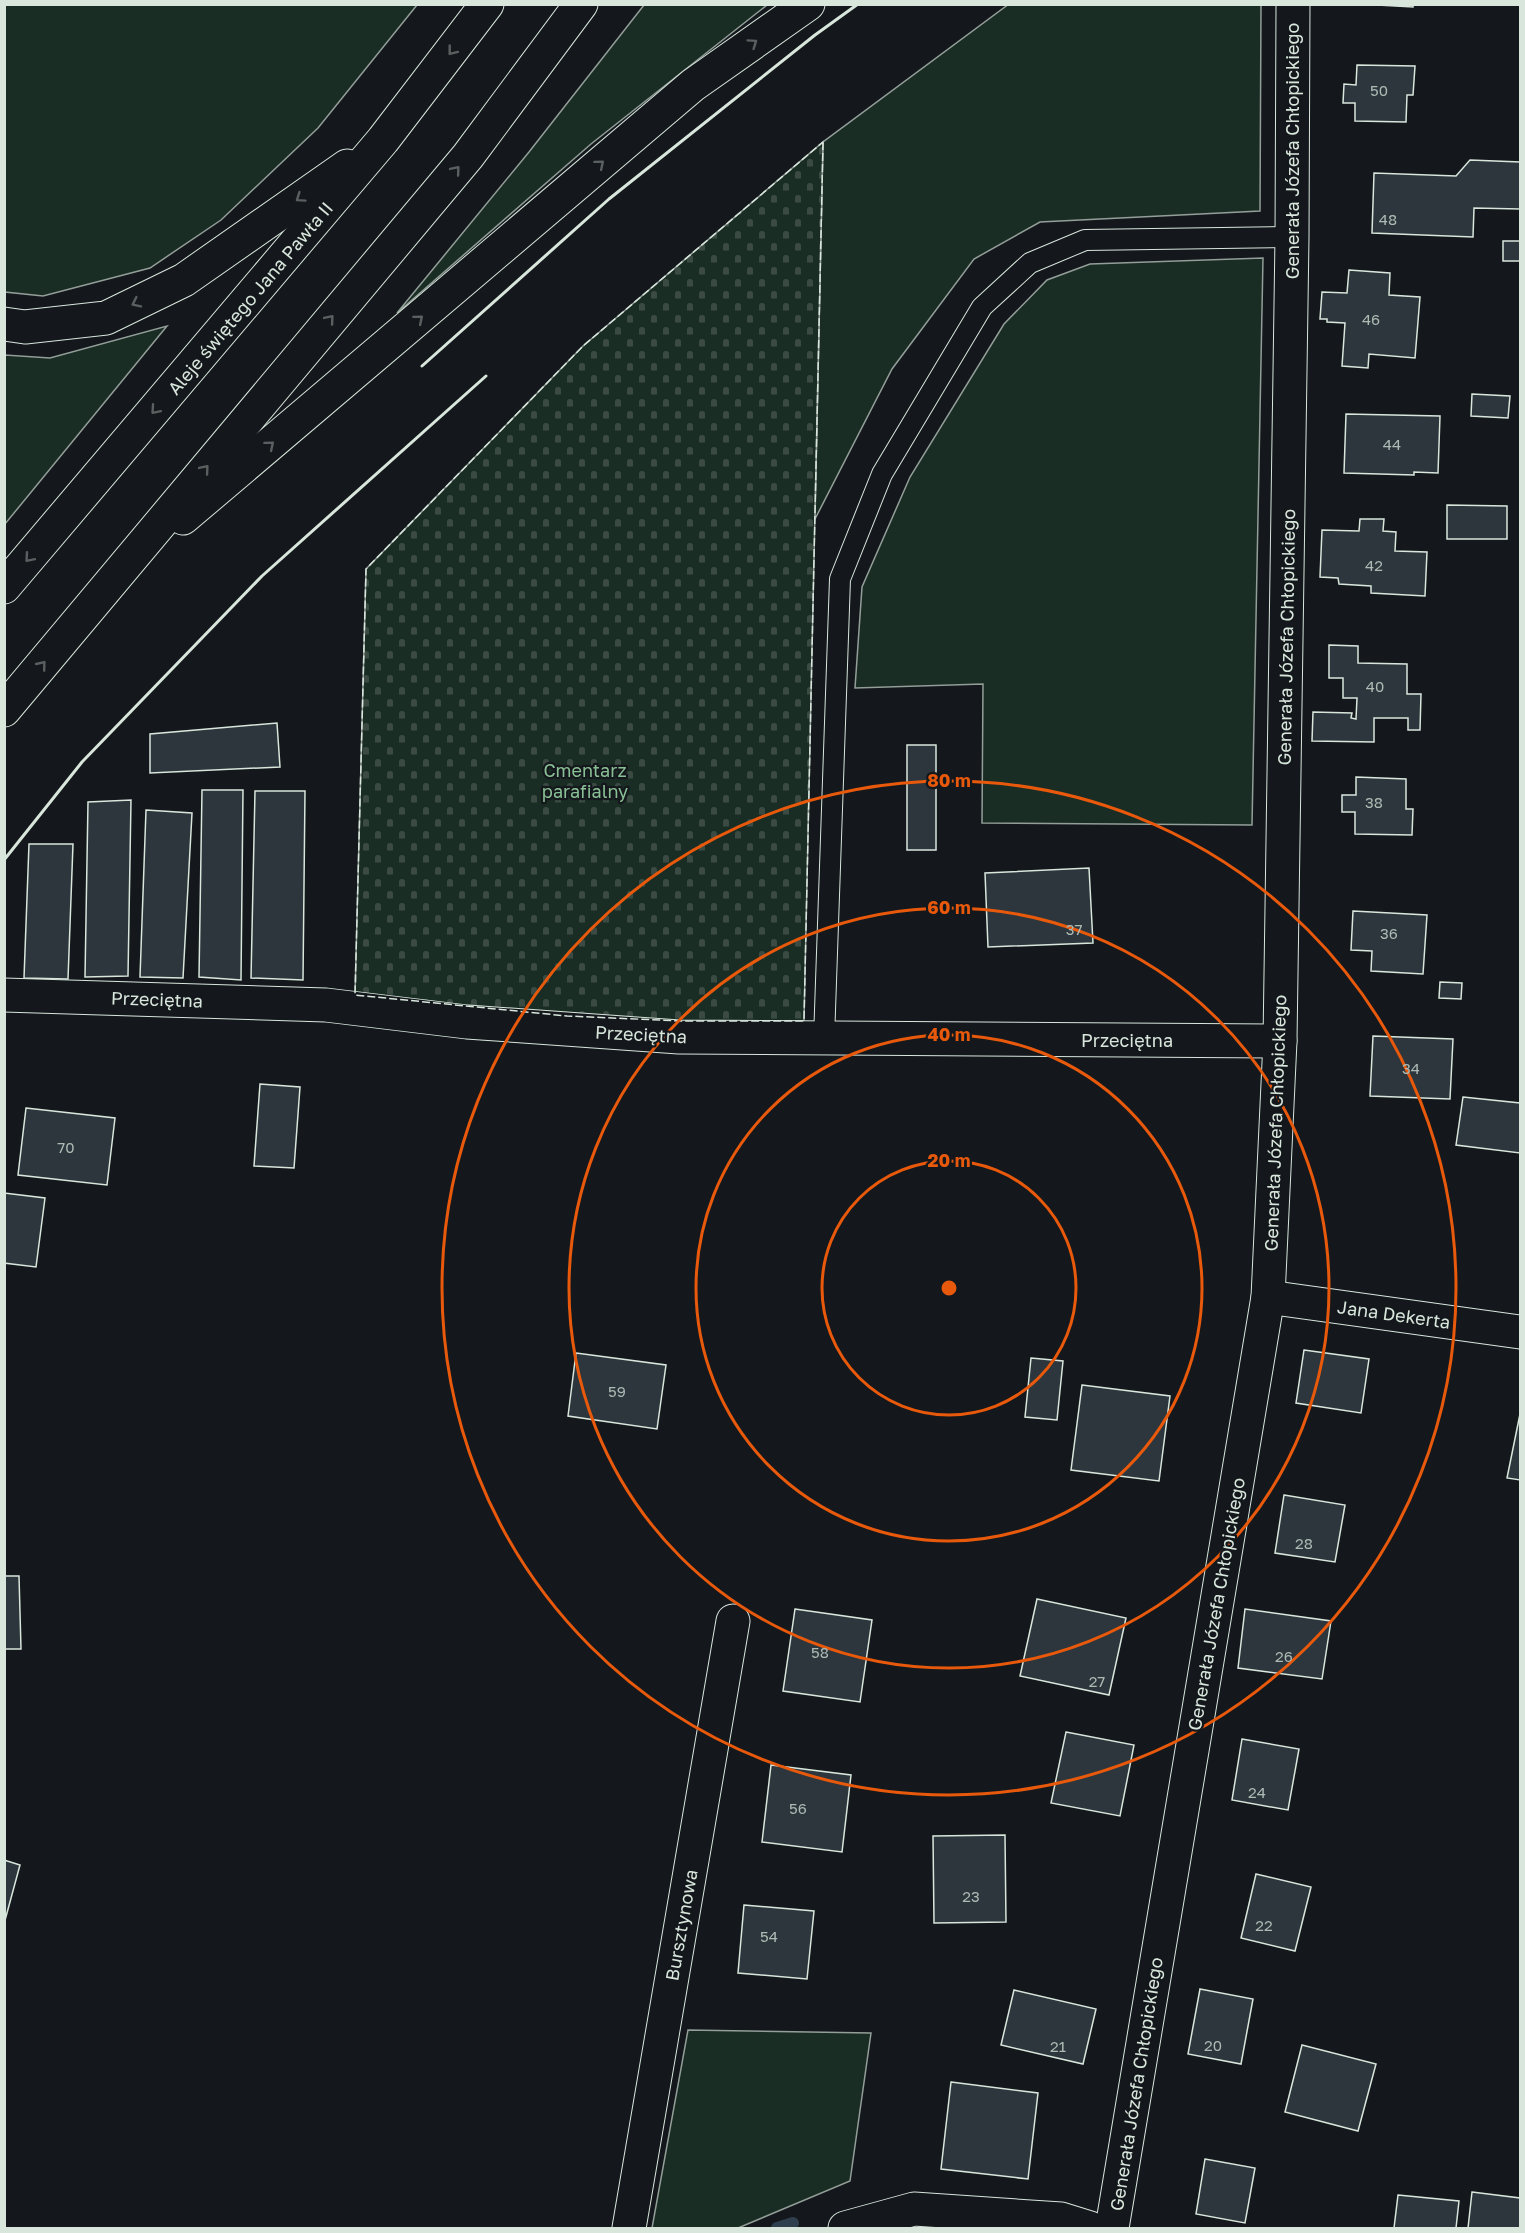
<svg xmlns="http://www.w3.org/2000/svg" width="1525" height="2233" font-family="'Golos Text',sans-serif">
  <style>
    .green { fill: #1a2d24; stroke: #939e99; stroke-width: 1.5 }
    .cemetery { fill: url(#cemetery-stones); stroke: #939e99; stroke-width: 1.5 }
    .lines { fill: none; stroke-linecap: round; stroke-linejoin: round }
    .stream { stroke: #2f3f4d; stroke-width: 12 }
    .building { fill: #2c363c; stroke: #d8e6dc; stroke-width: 1.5 }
    .lane-casing { stroke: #d8e6dc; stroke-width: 22 }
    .street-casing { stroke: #d8e6dc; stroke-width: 35 }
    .highway-casing { stroke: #d8e6dc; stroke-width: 35 }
    .lane { stroke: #14181c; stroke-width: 20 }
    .street { stroke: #14181c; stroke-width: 33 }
    .highway { stroke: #14181c; stroke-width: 33 }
    .fence { stroke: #d8e6dc; stroke-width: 1.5; stroke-dasharray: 8 3; stroke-linecap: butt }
    .wall { stroke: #d8e6dc; stroke-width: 3 }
    .oneway { stroke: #59605f }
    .ring { fill: none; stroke: #e8590c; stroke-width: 3 }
    .labels { text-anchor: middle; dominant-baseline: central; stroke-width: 4.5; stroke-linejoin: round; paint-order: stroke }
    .number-label { font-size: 15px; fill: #adbab4 }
    .street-label { font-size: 18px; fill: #d8e6dc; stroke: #14181c }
    .park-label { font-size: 18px; fill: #8ac095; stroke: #14181c }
    .centre { fill: #e8590c; stroke: #14181c; stroke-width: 3 }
    .ring-label { font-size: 18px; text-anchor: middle; font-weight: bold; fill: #e8590c; stroke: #14181c; stroke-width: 4.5; stroke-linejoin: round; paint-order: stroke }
  </style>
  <defs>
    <pattern id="cemetery-stones" width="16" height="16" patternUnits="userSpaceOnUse" patternTransform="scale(1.5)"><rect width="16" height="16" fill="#1a2d24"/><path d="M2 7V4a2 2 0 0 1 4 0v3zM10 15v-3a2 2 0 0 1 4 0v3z" fill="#3b4b43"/></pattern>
  </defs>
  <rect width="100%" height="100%" fill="#14181c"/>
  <g class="green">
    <path d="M1009,4l252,1 -1,206 -220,11 -66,37 -82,110 -77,150 8,-377z"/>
    <path d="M4,5l1,-1 412,1 -99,123 -97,92 -71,48 -107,28 -38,-4z"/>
    <path d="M644,5h123l-176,139 -194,169 132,-161z"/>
    <path d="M1263,258l-11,567 -270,-2 1,-139 -128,4 7,-101 48,-110 94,-153 43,-44 43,-16z"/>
    <path d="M167,326l-162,198v-169l45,3z"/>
    <path d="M688,2030l183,3 -21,148 -112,47h-86z"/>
  </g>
  <path class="cemetery" d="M823,142l-19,879h-123l-114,-5 -212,-21 11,-426 217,-223z"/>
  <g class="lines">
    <path class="stream" d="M777,2228l16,-5"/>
  </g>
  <g class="building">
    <path d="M1359,4h54v3z"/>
    <path d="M1357,65l58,1 -2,29h-6l-1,27 -51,-1v-18h-12l1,-19 12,1z"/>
    <path d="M1470,160l50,2v47l-46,-1 -1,29 -101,-4 2,-60 82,3z"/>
    <rect x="1503" y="241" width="17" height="20"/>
    <path d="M1349,270l41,3 -1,22 31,2 -5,61 -46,-4 -1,14 -26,-2 3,-43 -18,-1v-3h-7l2,-27 25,1z"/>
    <path d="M1472,394l38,2 -2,22 -37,-2z"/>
    <path d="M1346,414l94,2 -2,57 -24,-1v3l-70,-2z"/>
    <path d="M1447,505l60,1v33h-60z"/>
    <path d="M1360,519h24l-1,12 13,1 -1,19 32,1 -2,44 -54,-3v-7l-32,-2 -1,-6 -18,-1 2,-47 37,1z"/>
    <path d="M1329,645l29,1v17l49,1v30h14l-1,36h-12v-12h-34v24l-62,-1 1,-29 39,1 -1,5 5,1 1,-21h-14v-20h-14z"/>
    <path d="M277,723l3,44 -130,6v-39z"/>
    <rect x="907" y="745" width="29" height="105"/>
    <path d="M1356,777l50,2v30h7l-1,26 -57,-1v-22h-13v-17h14z"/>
    <path d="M202,790h41l-2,190 -42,-3z"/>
    <path d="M255,791h50l-2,189 -52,-2z"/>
    <path d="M131,800l-3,176 -43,1 3,-175z"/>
    <path d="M146,810l46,3 -9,165 -43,-1z"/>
    <path d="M29,844h44l-5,135 -44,-1z"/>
    <path d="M1089,868l4,75 -105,4 -3,-74z"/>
    <path d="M1353,911l74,4 -4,59 -52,-3 1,-20 -21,-1z"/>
    <path d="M1440,982l22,1 -1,16 -22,-1z"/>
    <path d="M1373,1036l80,3 -3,60 -80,-3z"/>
    <path d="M260,1084l40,3 -6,81 -40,-2z"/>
    <path d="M1463,1097l57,6v50l-64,-8z"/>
    <path d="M26,1108l89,10 -8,67 -89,-10z"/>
    <path d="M4,1193l41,5 -9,69 -32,-4z"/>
    <path d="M1304,1350l65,9 -8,54 -65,-10z"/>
    <path d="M576,1353l90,12 -9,64 -89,-13z"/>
    <path d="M1031,1358l32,3 -6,59 -32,-3z"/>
    <path d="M1082,1385l88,11 -11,85 -88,-11z"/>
    <path d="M1520,1414v66l-13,-2z"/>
    <path d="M1284,1495l61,10 -10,57 -60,-9z"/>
    <path d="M4,1576h15l2,73h-17z"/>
    <path d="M1037,1599l89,19 -17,77 -89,-19z"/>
    <path d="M795,1609l77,11 -12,82 -77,-11z"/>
    <path d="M1245,1609l86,12 -9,58 -84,-11z"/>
    <path d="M1066,1732l68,13 -14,71 -69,-13z"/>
    <path d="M1242,1739l57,10 -11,61 -56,-10z"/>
    <path d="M771,1765l80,10 -9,77 -80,-10z"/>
    <path d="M1005,1835l1,87 -72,1 -1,-87z"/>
    <path d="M4,1860l16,5 -16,59z"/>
    <path d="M1256,1874l55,13 -16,64 -54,-13z"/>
    <path d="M744,1905l70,6 -7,68 -69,-6z"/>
    <path d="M1200,1989l53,10 -12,65 -53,-10z"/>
    <path d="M1014,1990l82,19 -13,55 -82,-19z"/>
    <path d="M1302,2045l74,19 -18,67 -73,-19z"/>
    <path d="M951,2082l87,11 -10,86 -87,-10z"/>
    <path d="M1205,2159l50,9 -10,55 -49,-9z"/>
    <path d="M1472,2192l48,6v30h-52z"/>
    <path d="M1398,2195l61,6 -3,27h-62z"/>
  </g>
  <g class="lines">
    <defs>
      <path id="lane" d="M824,1039l16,-460 42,-105 100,-167 48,-44 55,-23 207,-3"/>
      <g id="street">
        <path d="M4,995l322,10 141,17 212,15 601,4"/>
        <path d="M1268,1297l252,35"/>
        <path d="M629,2228l104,-607"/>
        <path d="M845,2228l69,-19 147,10 29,9"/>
        <path d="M1112,2228l156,-931 12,-256 12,-804 1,-233"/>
      </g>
      <g id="highway">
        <path d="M4,324l21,3 81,-9 78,-38 163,-114"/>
        <path d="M183,518l510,-433 115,-81"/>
        <path d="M4,587l379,-447 104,-136"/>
        <path d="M4,710l464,-554 113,-152"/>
      </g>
    </defs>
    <use href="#lane" class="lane-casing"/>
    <use href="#street" class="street-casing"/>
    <use href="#highway" class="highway-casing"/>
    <use href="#lane" class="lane"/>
    <use href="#street" class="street"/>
    <use href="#highway" class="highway"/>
    <path class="fence" d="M823,142l-19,879h-123l-114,-5 -212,-21 11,-426 217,-223z"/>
    <g class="wall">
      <path d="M422,366l187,-167 206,-164 43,-31"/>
      <path d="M4,860l78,-98 180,-186 224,-200"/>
    </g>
  </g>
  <defs><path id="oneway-chevron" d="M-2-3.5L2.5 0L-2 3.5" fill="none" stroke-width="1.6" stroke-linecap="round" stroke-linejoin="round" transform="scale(1.5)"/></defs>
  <g class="oneway">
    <use href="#oneway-chevron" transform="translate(753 43) rotate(-35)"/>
    <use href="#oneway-chevron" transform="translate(452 51) rotate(128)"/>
    <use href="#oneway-chevron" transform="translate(600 164) rotate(-40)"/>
    <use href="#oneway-chevron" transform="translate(456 170) rotate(-50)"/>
    <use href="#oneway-chevron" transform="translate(300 198) rotate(145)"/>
    <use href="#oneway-chevron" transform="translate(136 303) rotate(154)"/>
    <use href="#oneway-chevron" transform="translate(330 319) rotate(-50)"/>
    <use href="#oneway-chevron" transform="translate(419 319) rotate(-40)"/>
    <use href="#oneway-chevron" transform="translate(155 410) rotate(131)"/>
    <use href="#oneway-chevron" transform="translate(270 445) rotate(-40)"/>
    <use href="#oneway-chevron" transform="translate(205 469) rotate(-50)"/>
    <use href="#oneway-chevron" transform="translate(29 558) rotate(131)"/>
    <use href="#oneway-chevron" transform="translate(42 665) rotate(-51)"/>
  </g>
  <g class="ring">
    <circle cx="949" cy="1288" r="127"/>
    <circle cx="949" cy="1288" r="253"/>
    <circle cx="949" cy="1288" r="380"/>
    <circle cx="949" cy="1288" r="507"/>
  </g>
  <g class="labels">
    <g class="number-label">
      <text x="1379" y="90">50</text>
      <text x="1388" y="219">48</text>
      <text x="1371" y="319">46</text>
      <text x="1392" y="444">44</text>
      <text x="1374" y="565">42</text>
      <text x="1375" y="686">40</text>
      <text x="1374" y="802">38</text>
      <text x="1074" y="929">37</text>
      <text x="1389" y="933">36</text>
      <text x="1411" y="1068">34</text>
      <text x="66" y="1147">70</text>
      <text x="617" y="1391">59</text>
      <text x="1304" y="1543">28</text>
      <text x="820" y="1652">58</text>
      <text x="1284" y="1656">26</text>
      <text x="1097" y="1681">27</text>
      <text x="1257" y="1792">24</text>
      <text x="798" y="1808">56</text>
      <text x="971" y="1896">23</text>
      <text x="1264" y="1925">22</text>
      <text x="769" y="1936">54</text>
      <text x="1213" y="2045">20</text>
      <text x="1058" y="2046">21</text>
    </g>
    <g class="street-label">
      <text transform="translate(1292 151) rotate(-90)">Generała Józefa Chłopickiego</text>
      <text transform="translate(250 298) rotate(-50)">Aleje świętego Jana Pawła II</text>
      <text transform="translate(1286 637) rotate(-89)">Generała Józefa Chłopickiego</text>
      <text transform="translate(157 999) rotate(2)">Przeciętna</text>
      <text transform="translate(641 1034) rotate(3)">Przeciętna</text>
      <text x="1127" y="1040">Przeciętna</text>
      <text transform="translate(1275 1123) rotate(-88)">Generała Józefa Chłopickiego</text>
      <text transform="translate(1394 1314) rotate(8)">Jana Dekerta</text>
      <text transform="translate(1216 1604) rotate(-80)">Generała Józefa Chłopickiego</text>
      <text transform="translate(681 1925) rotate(-80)">Bursztynowa</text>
      <text transform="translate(1136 2084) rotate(-81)">Generała Józefa Chłopickiego</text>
    </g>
    <g class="park-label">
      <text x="585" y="770">Cmentarz<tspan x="585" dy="21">parafialny</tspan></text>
    </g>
  </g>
  <circle cx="949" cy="1288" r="9" class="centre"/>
  <g class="ring-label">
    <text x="949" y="787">80 m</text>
    <text x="949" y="914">60 m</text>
    <text x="949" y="1041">40 m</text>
    <text x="949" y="1167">20 m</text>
  </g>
  <rect width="1525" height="2233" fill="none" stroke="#d8e6dc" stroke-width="12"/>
</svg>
